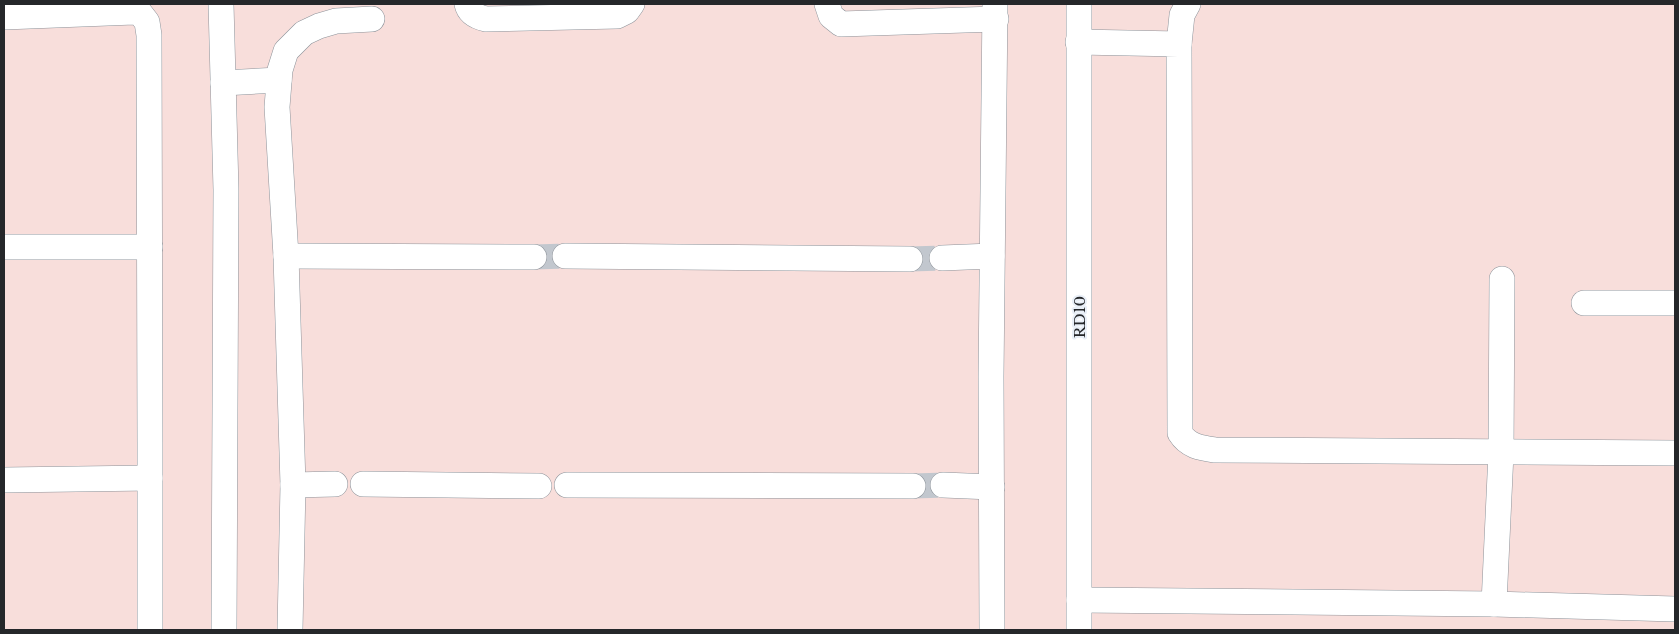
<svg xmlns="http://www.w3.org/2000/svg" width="1679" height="634" font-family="'Libre Baskerville',serif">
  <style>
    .industrial { fill: #f8dedb }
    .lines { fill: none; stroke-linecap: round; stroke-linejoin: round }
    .minor-tunnel { stroke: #c2c7ce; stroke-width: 25; stroke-dasharray: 25 12; stroke-linecap: butt }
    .minor-casing { stroke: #8d939a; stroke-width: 26 }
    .minor { stroke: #fff; stroke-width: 25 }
    .labels { text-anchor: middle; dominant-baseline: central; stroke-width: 4; stroke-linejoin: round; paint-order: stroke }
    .street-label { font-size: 15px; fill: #25272a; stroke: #e9eff7 }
  </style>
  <rect width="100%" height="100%" fill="#e9eff7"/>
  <rect class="industrial" x="4" y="4" width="1671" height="626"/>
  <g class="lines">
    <g class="minor-tunnel">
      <path d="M534,257l31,-1"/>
      <path d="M910,259l32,-1"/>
      <path d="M913,486l30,-1"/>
    </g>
    <defs>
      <g id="minor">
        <path d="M221,4l5,186 -2,440"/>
        <path d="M467,4c2,9 10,13 19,15l131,-3 10,-5 5,-7"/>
        <path d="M827,4l4,12 10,8 155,-5"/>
        <path d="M1079,4v626"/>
        <path d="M4,17l130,-5 6,1 7,9 2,13 1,407v188"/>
        <path d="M1078,42l101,2 1,389c8,13 20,15 35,17l460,3"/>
        <path d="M1179,44l3,-29 6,-11"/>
        <path d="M223,83l56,-3"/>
        <path d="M4,247h146"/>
        <path d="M286,256l248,1"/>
        <path d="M565,256l345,3"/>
        <path d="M942,258l50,-2"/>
        <path d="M1584,303h91"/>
        <path d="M4,480l146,-2"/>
        <path d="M363,484l176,2"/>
        <path d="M293,485l42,-1"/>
        <path d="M567,485l346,1"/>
        <path d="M943,485l49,2"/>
        <path d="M1079,600l415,4 181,5"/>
        <path d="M1494,604l7,-151 1,-174"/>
        <path d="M290,630l3,-145 -7,-229 -9,-149 3,-37 6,-19 18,-18 15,-7 17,-5 36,-2"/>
        <path d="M992,630l-1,-253 4,-373"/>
      </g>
    </defs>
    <use href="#minor" class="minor-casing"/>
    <use href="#minor" class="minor"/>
  </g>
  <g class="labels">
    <g class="street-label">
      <text transform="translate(1079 317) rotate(-90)">RD10</text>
    </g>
  </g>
  <rect width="1679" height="634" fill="none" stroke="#25272a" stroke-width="10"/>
</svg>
